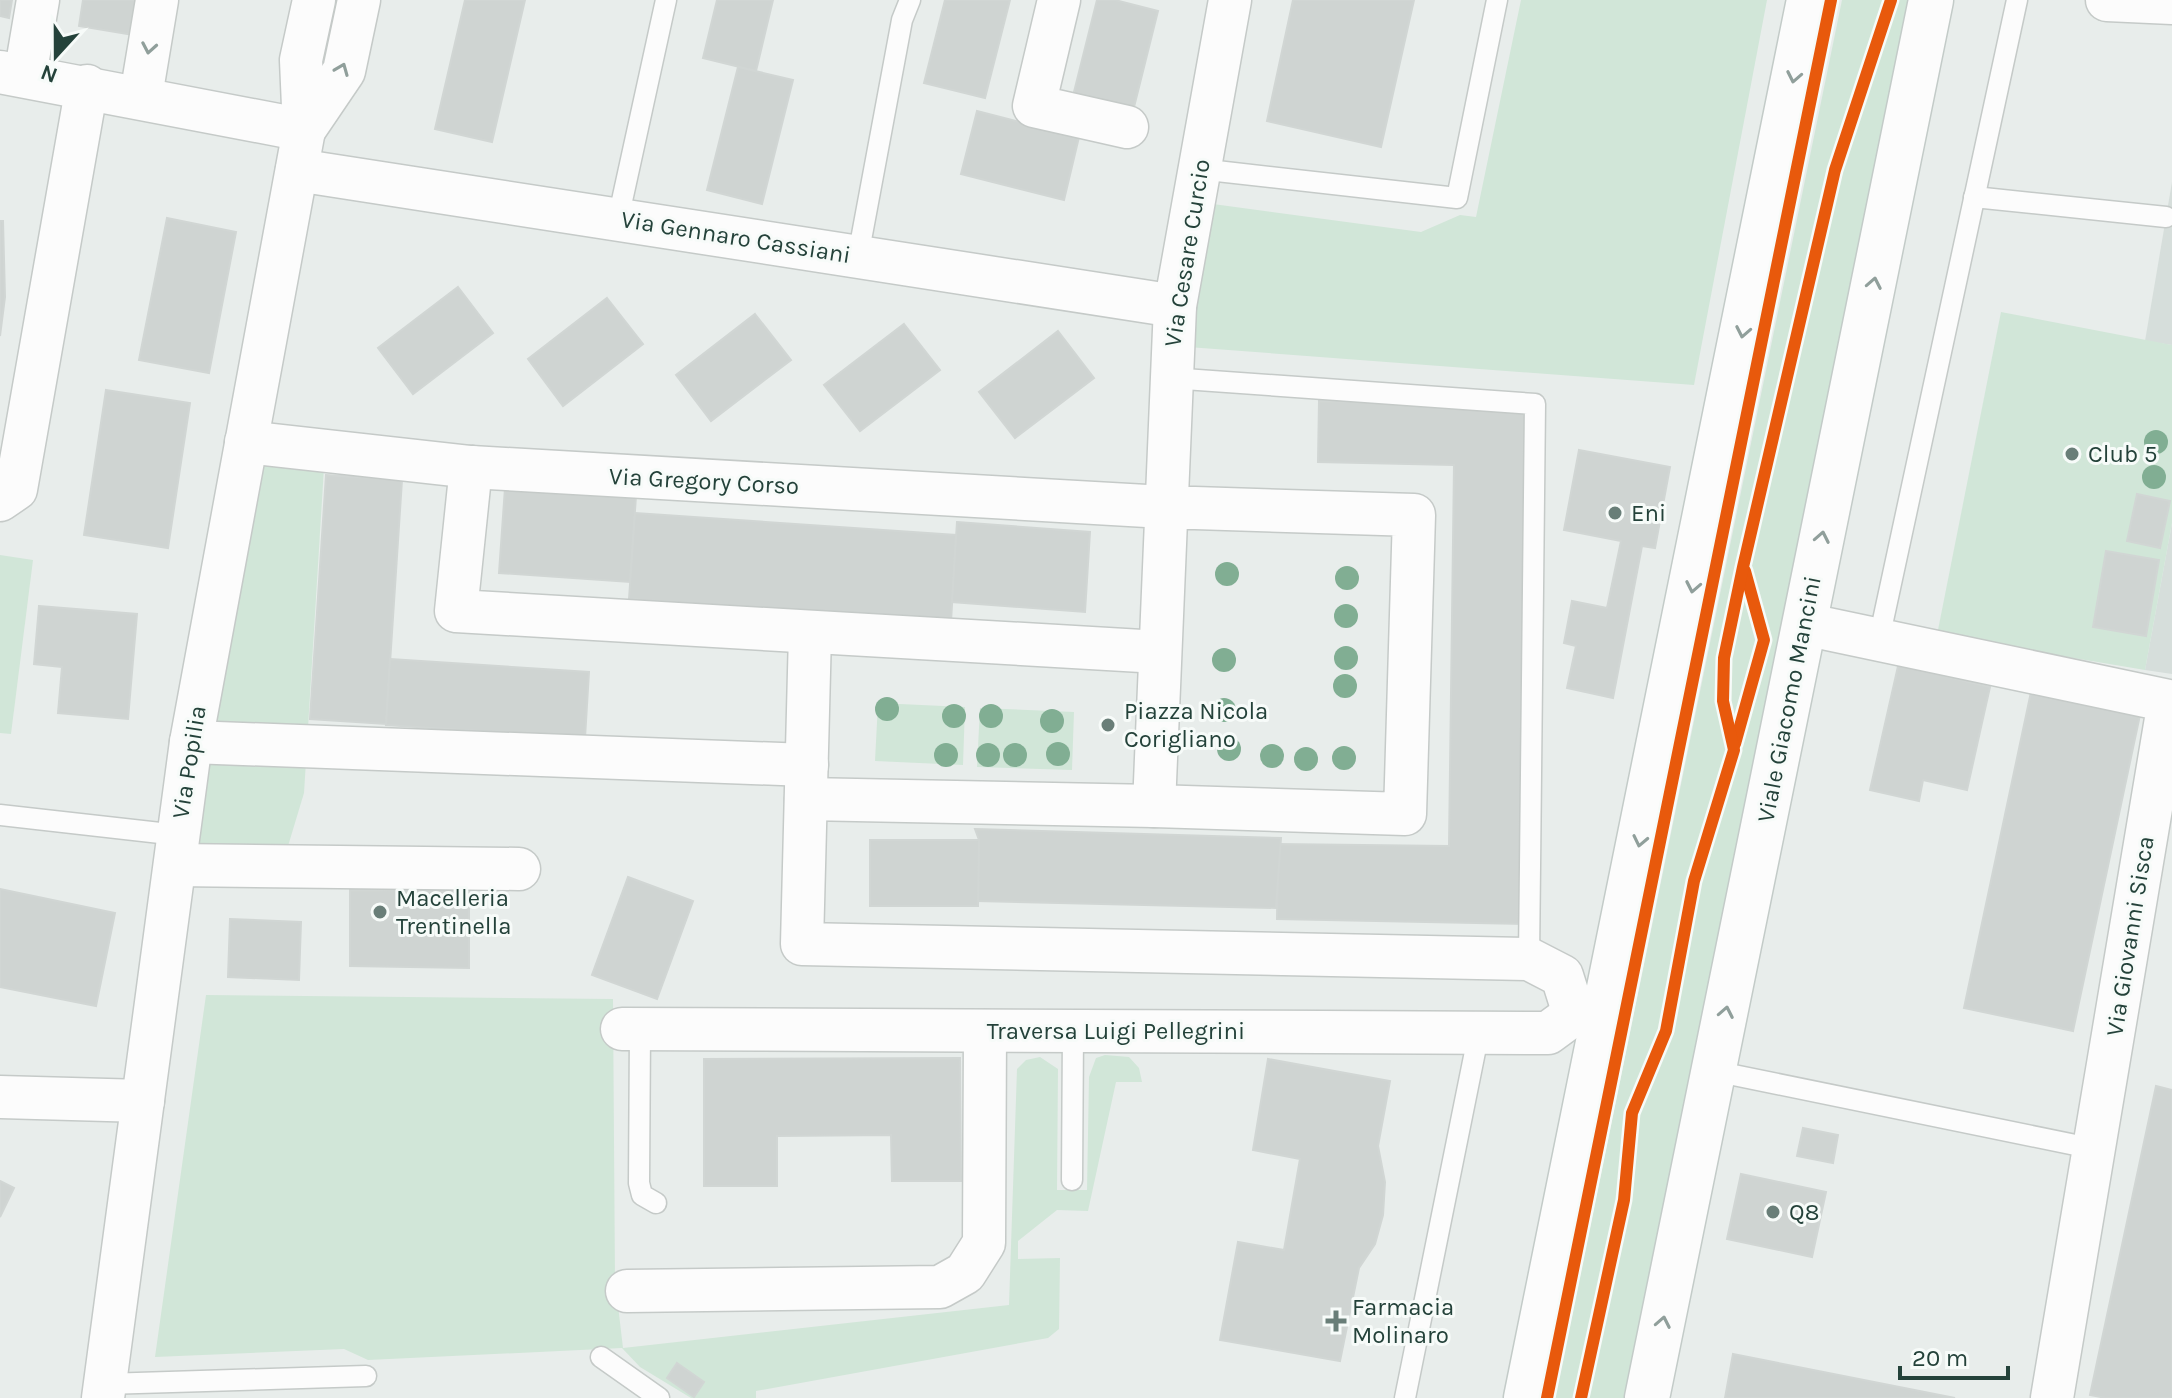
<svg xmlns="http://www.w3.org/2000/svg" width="2172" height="1398" font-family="Karla,sans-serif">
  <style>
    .built { fill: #d6dedb }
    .green { fill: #d1e6d8 }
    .building { fill: #cfd4d2; stroke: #d1d6d4; stroke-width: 2 }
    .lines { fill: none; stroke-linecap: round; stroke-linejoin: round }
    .lane-casing { stroke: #c5cac8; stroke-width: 23 }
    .street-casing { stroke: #c5cac8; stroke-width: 45 }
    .secondary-casing { stroke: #c3cbc8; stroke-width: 47 }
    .lane { stroke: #fcfcfc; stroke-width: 20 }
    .street { stroke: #fcfcfc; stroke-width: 42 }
    .secondary { stroke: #fcfcfc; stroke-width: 44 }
    .cycleway-casing { stroke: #f7fbf9; stroke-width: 17 }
    .cycleway { stroke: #e8590c; stroke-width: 12 }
    .tree { fill: #81ae93 }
    .oneway { stroke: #909f9b }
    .poi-dot { fill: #697e78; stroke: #f7fbf9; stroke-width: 3 }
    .labels { text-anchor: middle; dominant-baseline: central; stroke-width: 6; stroke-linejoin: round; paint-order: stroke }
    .street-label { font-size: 24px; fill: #24423a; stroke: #f7fbf9 }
    .poi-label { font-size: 24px; fill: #24423a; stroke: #f7fbf9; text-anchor: start }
  </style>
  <rect width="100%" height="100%" fill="#e8edeb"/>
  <g class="built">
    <path d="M2172,182v163l-27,-4z"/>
    <path d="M2172,523v151l-27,-4z"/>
  </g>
  <g class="green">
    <path d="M1521,0h246l-73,385 -506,-38 25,-143 208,28 39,-17 16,2z"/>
    <path d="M1842,0h74l-286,1398h-75z"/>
    <path d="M2001,312l171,33v178l-27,147 -208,-35z"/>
    <path d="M246,442l79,9 -21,342 -22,73 -107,-1z"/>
    <path d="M0,555l33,5 -22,174 -11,-1z"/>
    <path d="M878,703l87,4 -2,58 -88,-4z"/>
    <path d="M980,708l94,4 -2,58 -95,-3z"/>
    <path d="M206,995l407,4 2,281 8,68 386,-43 8,-236 9,-9 14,-3 18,12 -1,121h30l2,-113 7,-19 9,-3 24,2 10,11 3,14h-26l-28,129 -31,-1 -39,31v18l42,-1 -1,71 -11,9 -292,53v7h-65l-51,-31 -18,-19 -254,12 -24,-11 -189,8z"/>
  </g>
  <g class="building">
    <path d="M0,0h12l-3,18 -9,-2z"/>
    <path d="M83,0h62l-5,36 -61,-10z"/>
    <path d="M465,0h60l-33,142 -57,-13z"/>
    <path d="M717,0h56l-17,71 -53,-13z"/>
    <path d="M945,0h65l-25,98 -61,-15z"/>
    <path d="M1097,0h18l43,11 -26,104 -60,-15z"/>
    <path d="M1293,0h121l-33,147 -114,-26z"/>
    <path d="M738,67l55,13 -31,124 -55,-14z"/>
    <path d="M977,111l102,26 -15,63 -103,-26z"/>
    <path d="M167,218l69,14 -27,141 -70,-13z"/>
    <path d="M0,221h3l2,76 -5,39z"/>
    <path d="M458,287l35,46 -80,61 -35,-46z"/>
    <path d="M607,298l36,46 -80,62 -35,-47z"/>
    <path d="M755,314l36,46 -80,61 -35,-46z"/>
    <path d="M904,324l36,46 -80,61 -36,-46z"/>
    <path d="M1058,331l36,47 -79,60 -36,-46z"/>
    <path d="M106,390l84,13 -22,145 -84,-13z"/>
    <path d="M1319,401l214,4 -8,519 -248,-5 1,-75 171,2 5,-381 -136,-3z"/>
    <path d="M1579,450l91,17 -15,81 -13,-2 -29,152 -46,-10 9,-42 -12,-3 8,-42 35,7 14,-67 -57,-11z"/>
    <path d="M326,475l76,5 -16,244 -76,-5z"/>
    <path d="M505,488l131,8 -6,86 -131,-9z"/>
    <path d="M2137,494l33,7 -10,47 -33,-7z"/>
    <path d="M635,513l321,22 -5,87 -322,-23z"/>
    <path d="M957,522l133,10 -5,80 -133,-10z"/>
    <path d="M2106,551l53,9 -13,76 -53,-9z"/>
    <path d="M39,606l98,8 -9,105 -70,-6 4,-46 -28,-3z"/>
    <path d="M1901,653l45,11 -2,12 46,11 -23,103 -44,-10 -4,21 -49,-11z"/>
    <path d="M390,659l199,13 -4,66 -199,-13z"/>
    <path d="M2031,692l109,23 -67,316 -109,-23z"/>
    <path d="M975,829l306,9 -5,70 -299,-7 2,-61z"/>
    <path d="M870,840h109l-1,66h-108z"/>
    <path d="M628,877l65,24 -36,98 -65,-24z"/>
    <path d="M0,889l115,24 -19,93 -96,-19z"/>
    <path d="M350,890l119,1v77l-119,-2z"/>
    <path d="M230,919l71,3 -2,58 -71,-3z"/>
    <path d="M960,1058l1,123h-69l-1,-46 -114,1v50h-73v-127z"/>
    <path d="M1268,1059l122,22 -12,65 7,36 -2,33 -8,29 -16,24 -19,93 -120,-21 18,-98 46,8 16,-91 -47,-9z"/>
    <path d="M2156,1086l16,4v301l-1,7h-65l-16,-3z"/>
    <path d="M1803,1128l35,7 -5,28 -36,-7z"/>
    <path d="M1741,1174l85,18 -14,65 -85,-18z"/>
    <path d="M0,1181l14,7 -14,29z"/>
    <path d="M1733,1354l222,44h-230z"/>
    <path d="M677,1363l27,19 -10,15 -27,-19z"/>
  </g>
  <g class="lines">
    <defs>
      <g id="lane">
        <path d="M1199,169l258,29 40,-198"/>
        <path d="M1974,197l192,20"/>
        <path d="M618,219l48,-219"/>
        <path d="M858,256l44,-236 8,-20"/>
        <path d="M1170,378l365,26 -6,555"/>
        <path d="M1879,639l138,-639"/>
        <path d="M0,815l178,20"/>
        <path d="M640,1030l-1,153 3,12 14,8"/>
        <path d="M1714,1071l381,78"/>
        <path d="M1072,1180l1,-149"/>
        <path d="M601,1357l58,41"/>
        <path d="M105,1384l261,-8"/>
        <path d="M1405,1398l74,-366"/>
      </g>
      <g id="street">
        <path d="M1059,0l-25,106 93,21"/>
        <path d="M2107,0l65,3"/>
        <path d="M0,72l304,58"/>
        <path d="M25,76l13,-76"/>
        <path d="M141,96l16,-96"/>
        <path d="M304,130l40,-59 15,-71"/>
        <path d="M297,170l878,136"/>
        <path d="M246,442l225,25 693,40 250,8 -9,299 -251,-8 21,-500 55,-306"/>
        <path d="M471,467l-15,144 703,41"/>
        <path d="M0,500l16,-11 71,-403"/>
        <path d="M1804,624l365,77 -117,697"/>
        <path d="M810,633l-8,311 727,15 33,17 12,38"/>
        <path d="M191,742l616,23"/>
        <path d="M806,799l348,7"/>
        <path d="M175,865l344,4"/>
        <path d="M622,1029l926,4 26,-19 28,5"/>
        <path d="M0,1097l143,4"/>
        <path d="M627,1291l313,-4 25,-14 19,-30 1,-212"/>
        <path d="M103,1398l88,-656 113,-612 -3,-70 13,-60"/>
      </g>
      <g id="secondary">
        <path d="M1526,1398l283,-1398"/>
        <path d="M1647,1398l284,-1398"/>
      </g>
    </defs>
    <use href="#lane" class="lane-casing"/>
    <use href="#street" class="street-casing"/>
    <use href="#secondary" class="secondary-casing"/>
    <use href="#lane" class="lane"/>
    <use href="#street" class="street"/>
    <use href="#secondary" class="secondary"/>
    <defs>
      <g id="cycleway">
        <path d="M1735,744l29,-104 -19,-69"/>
        <path d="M1547,1398l284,-1398"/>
        <path d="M1581,1398l43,-198 8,-87 34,-82 28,-150 40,-131 -11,-49 1,-43 19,-91 92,-397 56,-170"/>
      </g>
    </defs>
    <use href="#cycleway" class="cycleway-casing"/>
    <use href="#cycleway" class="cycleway"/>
  </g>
  <g class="tree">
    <circle cx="2156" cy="442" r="12"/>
    <circle cx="2154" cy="477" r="12"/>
    <circle cx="1227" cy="574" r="12"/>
    <circle cx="1347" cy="578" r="12"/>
    <circle cx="1346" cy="616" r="12"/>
    <circle cx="1346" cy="658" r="12"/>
    <circle cx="1224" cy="660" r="12"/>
    <circle cx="1345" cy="686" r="12"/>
    <circle cx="887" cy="709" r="12"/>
    <circle cx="1224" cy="710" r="12"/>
    <circle cx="954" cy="716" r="12"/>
    <circle cx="991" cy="716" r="12"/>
    <circle cx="1052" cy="721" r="12"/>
    <circle cx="1229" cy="749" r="12"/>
    <circle cx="1058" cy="754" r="12"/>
    <circle cx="946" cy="755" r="12"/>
    <circle cx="988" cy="755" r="12"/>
    <circle cx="1015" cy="755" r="12"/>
    <circle cx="1272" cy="756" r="12"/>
    <circle cx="1344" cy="758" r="12"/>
    <circle cx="1306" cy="759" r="12"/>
  </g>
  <defs><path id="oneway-chevron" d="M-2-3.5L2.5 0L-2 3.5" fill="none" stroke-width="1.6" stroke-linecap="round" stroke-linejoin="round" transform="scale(2)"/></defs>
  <g class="oneway">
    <use href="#oneway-chevron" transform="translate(149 48) rotate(100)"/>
    <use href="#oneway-chevron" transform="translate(342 69) rotate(-68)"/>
    <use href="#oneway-chevron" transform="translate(1794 77) rotate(101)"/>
    <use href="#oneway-chevron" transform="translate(1874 283) rotate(-79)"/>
    <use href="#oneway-chevron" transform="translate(1743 332) rotate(101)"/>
    <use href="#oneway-chevron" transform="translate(1822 537) rotate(-79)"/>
    <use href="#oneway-chevron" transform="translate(1693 587) rotate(101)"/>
    <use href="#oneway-chevron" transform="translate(1640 841) rotate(102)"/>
    <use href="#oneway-chevron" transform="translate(1726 1012) rotate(-79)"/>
    <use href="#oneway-chevron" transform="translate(1663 1322) rotate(-79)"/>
  </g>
  <g class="poi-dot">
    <circle cx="2072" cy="454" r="8"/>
    <circle cx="1615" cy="513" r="8"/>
    <circle cx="1108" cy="725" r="8"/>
    <circle cx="380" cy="912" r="8"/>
    <circle cx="1773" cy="1212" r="8"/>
    <path d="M1332 1309h8v8h8v8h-8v8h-8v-8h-8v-8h8z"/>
  </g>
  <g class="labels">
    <g class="street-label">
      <text transform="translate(736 237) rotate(9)">Via Gennaro Cassiani</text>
      <text transform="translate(1187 253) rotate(-81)">Via Cesare Curcio</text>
      <text transform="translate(704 481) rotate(3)">Via Gregory Corso</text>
      <text transform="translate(1789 699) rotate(-79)">Viale Giacomo Mancini</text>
      <text transform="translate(189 762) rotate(-81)">Via Popilia</text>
      <text transform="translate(2130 936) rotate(-81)">Via Giovanni Sisca</text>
      <text x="1116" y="1031">Traversa Luigi Pellegrini</text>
    </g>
    <g class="poi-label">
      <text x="2088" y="454">Club 5</text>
      <text x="1631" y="513">Eni</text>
      <text x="1124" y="711">Piazza Nicola<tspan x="1124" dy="28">Corigliano</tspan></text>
      <text x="396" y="898">Macelleria<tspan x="396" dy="28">Trentinella</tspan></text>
      <text x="1789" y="1212">Q8</text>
      <text x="1352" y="1307">Farmacia<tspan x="1352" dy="28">Molinaro</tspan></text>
    </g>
  </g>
  <g transform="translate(56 56) rotate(201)" stroke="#f7fbf9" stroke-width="6" paint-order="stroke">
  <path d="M0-6L14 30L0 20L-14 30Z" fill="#24423a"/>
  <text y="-12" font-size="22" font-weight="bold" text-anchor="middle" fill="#24423a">N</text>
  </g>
  <path d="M1900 1366v12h108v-12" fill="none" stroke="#24423a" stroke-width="4"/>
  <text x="1912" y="1366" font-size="24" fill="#24423a" stroke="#f7fbf9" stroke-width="6" paint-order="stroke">20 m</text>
</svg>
